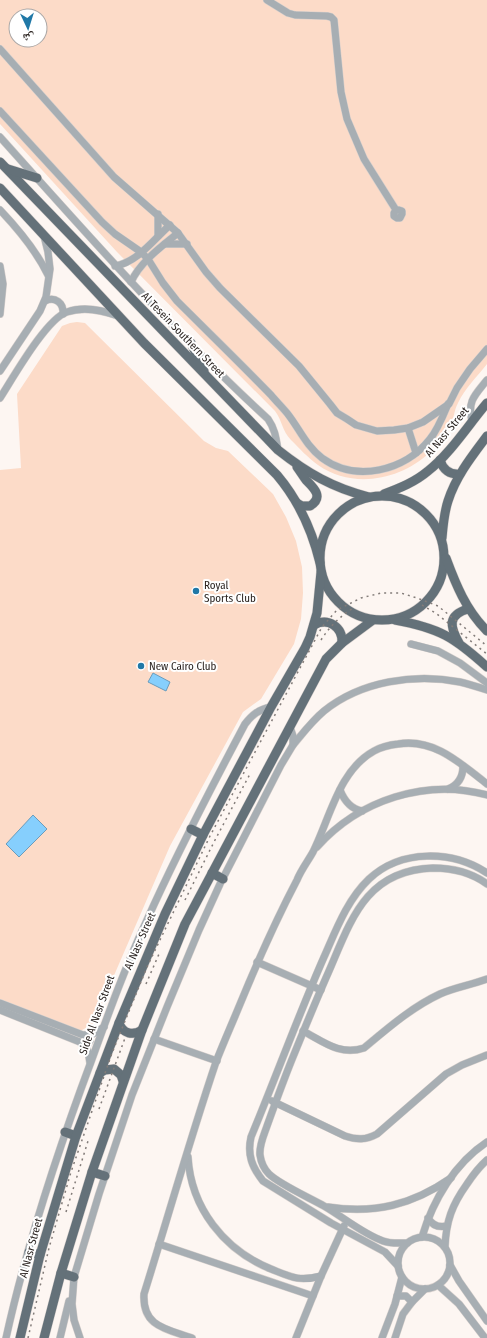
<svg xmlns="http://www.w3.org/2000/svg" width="487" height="1338" font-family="'Fira Sans Condensed','Noto Naskh Arabic',sans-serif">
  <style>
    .green { fill: #fcdbc8; fill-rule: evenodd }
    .water { fill: #86cffd; stroke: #6b9cbb }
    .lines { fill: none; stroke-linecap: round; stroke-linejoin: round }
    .minor-casing { stroke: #d7d0cd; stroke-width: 8 }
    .major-casing { stroke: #d7d0cd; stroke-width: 10 }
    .minor { stroke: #a7aeb3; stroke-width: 7 }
    .major { stroke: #647179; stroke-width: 9 }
    .rail { stroke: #837c79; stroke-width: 1.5; stroke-dasharray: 2 4; stroke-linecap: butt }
    .poi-dot { fill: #2078a7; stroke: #fff; stroke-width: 1.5 }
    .labels { text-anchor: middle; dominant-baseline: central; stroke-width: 4; stroke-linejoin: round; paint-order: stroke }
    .street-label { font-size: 11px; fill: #2c2522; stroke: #fff }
    .poi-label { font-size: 11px; fill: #2c2522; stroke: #fff; text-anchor: start }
  </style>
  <rect width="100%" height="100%" fill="#fdf6f2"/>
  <g class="green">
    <path d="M0,0h487v364c-10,13 -22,24 -29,39 -4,7 -4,16 -8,23 -6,9 -13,19 -20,26 -30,29 -78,37 -112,13 -10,-7 -19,-17 -27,-25 -9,-9 -9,-20 -16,-29l-158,-159 -117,-128zM16,16h24v24h-24z"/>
    <path d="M77,322l8,1 119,118 12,7 12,3 45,43 13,23 10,24 6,26 1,26 -2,26 -7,25 -33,55 -18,13 -73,134 -77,178 -11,6 -7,1 -23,-11 -52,-21v-529l21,-2 -4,-74 45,-68 8,-3z"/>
  </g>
  <g class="water">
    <path d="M153,673l17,9 -4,9 -18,-9z"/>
    <path d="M33,815l14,14 -28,28 -13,-13z"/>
  </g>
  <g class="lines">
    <defs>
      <g id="minor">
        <path d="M267,0l21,13 7,2 32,1 4,1 3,3 7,72 6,27 17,40 32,51h3l3,1v3l-2,4h-3l-3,-2v-3l2,-3"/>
        <path d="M0,49l114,128 64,56 28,39 14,16 79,78 31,38 7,9 10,6 9,6 21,6 17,-1 14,-2 15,-6 26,-18 8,-16 13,-19 17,-20"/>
        <path d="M0,111l102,111 13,12 26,18 7,7 15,24 14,18c31,31 63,62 94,94 5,6 11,12 16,18 12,15 19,33 35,45 34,25 83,13 108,-19 8,-10 13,-23 18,-35"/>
        <path d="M0,137c87,97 172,194 268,282 7,10 8,19 10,31"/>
        <path d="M0,210c19,20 36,40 48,65"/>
        <path d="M158,214v22"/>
        <path d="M165,244h22"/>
        <path d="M0,266l3,18 -3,30"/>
        <path d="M115,266c23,-4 39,-27 55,-41"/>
        <path d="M131,282c9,-20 31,-36 47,-49"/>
        <path d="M45,301c10,-5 19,2 18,13"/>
        <path d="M0,371l40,-60 6,-14 4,-28 -2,-17 -4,-16"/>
        <path d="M0,398c13,-20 46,-79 67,-86 17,-6 35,-2 51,4"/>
        <path d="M472,421c-5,-20 3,-26 15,-41"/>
        <path d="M408,428l8,25"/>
        <path d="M411,644l27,7 22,12 27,20"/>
        <path d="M293,745c10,-12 19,-24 31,-34 37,-30 91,-38 136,-29 9,2 18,5 27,8"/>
        <path d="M448,789c10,-4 15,-12 15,-23"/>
        <path d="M340,790c4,10 11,19 22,21"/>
        <path d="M317,847c42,-47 109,-69 170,-52"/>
        <path d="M257,962l64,28"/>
        <path d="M0,1003l83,32 10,-1 11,-7"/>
        <path d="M0,1010l80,32 8,9 2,12"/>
        <path d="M303,1031c21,11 37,25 61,17 24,-20 48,-41 76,-54 16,-7 31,-9 47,-15"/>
        <path d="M154,1039l63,22"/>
        <path d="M84,1046h3l3,-5v-3l-3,-2"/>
        <path d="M272,1101l73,35c12,4 21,4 32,-2l69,-60 16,-9 25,-10"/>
        <path d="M188,1157c3,51 36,93 83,112 20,8 28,13 50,7"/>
        <path d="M328,1207c47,7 84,-2 123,-29"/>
        <path d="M428,1218c4,7 10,10 19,8"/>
        <path d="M422,1237c11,-37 33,-74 65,-95"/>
        <circle cx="424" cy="1263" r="26"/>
        <path d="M407,1243c-8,0 -16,1 -24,-2 -20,-7 -40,-24 -59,-35 -14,-8 -45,-22 -55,-32 -5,-5 -8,-12 -9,-19 -1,-10 4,-20 7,-29 9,-25 18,-50 28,-74 11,-27 22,-54 34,-81 22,-51 37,-101 104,-103 19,0 39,5 54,16"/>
        <path d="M159,1244l154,52"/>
        <path d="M445,1247c1,-26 7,-42 22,-63 6,-9 12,-17 20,-24"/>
        <path d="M450,1265l9,16 28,40"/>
        <path d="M398,1266l-13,-14 -54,-29 -68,-42c-11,-14 -16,-26 -12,-44 25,-60 47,-121 73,-180 12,-27 23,-57 45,-78 32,-30 83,-29 118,-6"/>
        <path d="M438,1285l21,19 26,34"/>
        <path d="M397,1296h9l6,6"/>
        <path d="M6,1338c21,-95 52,-188 86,-279 17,-47 34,-94 55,-139 30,-67 64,-132 98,-196 7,-9 14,-15 26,-17"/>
        <path d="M60,1338l9,-37"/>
        <path d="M80,1338l-6,-18 -2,-16 2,-27 25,-83 33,-99 35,-88 32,-77 21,-46 61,-119 12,-20v-9l-3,-9"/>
        <path d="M192,1338c-25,-9 -50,-11 -48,-44 24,-77 46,-155 72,-232 7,-18 15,-36 22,-53 18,-44 37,-87 59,-129 4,-10 11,-19 16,-28 17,-34 26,-82 61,-101 7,-4 15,-6 24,-7 36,-6 62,19 89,40"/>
        <path d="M296,1338l25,-62 23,-50"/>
        <path d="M382,1338l13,-34 7,-27"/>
        <path d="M395,1338l8,-24 9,-12 13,-13"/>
      </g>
      <g id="major">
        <path d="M0,162l278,288c29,23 55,38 91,47"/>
        <path d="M8,169l29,9"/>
        <path d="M0,188l144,155 133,132c22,26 35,55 43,88"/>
        <path d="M191,343l13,28"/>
        <path d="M440,460c3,10 10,15 20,14"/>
        <path d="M384,494c16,-6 31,-12 44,-23 22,-17 41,-47 59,-68"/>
        <circle cx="382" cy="558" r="62"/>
        <path d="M297,503l5,3h8c14,-9 4,-18 -4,-26 -3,-4 -6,-9 -9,-13"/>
        <path d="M442,538c1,-12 2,-25 6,-37 8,-25 24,-45 39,-65"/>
        <path d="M446,558c10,27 20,52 41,73"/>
        <path d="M395,620c44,8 59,17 92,47"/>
        <path d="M314,625c14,-8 29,2 28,18"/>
        <path d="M459,643c-9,-16 -12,-28 9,-34"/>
        <path d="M191,829l12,6"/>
        <path d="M212,873l11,6"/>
        <path d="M119,1023c4,11 14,13 23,7"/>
        <path d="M100,1073l5,-3 9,-1 7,6 2,6"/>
        <path d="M65,1132l11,4"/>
        <path d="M92,1172l13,4"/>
        <path d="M29,1252l11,3"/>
        <path d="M61,1273l13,4"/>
        <path d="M20,1338l20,-83 36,-119 43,-113 46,-109 38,-79 68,-128 34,-59 5,-11 7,-24 4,-41"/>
        <path d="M44,1338l17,-65 31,-101 50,-142 43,-106 141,-265 16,-16 31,-23"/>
      </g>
    </defs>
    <use href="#minor" class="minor-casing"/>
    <use href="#major" class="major-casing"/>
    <use href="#minor" class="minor"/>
    <use href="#major" class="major"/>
    <g class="rail">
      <path d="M422,605l15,9 50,40"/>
      <path d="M321,640c9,-14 19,-24 34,-33"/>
      <path d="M185,900l29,-58 37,-70"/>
      <path d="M146,984l13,-30"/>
      <path d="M99,1109l26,-71"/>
      <path d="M66,1212l22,-71"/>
      <path d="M28,1338l21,-90 22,-76 41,-119 35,-86 63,-131 112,-209 15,-17 24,-12 20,-5h20l16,5 21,8 49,40"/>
    </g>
  </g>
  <g class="poi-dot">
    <circle cx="196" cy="591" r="4"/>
    <circle cx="141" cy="666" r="4"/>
  </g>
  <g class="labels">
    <g class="street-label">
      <text transform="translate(183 335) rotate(46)">Al Tesein Southern Street</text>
      <text transform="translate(447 432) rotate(-50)">Al Nasr Street</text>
      <text transform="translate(140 941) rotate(-66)">Al Nasr Street</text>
      <text transform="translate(97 1015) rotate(-70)">Side Al Nasr Street</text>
      <text transform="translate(31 1248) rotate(-75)">Al Nasr Street</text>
    </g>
    <g class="poi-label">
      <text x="204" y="585">Royal<tspan x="204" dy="13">Sports Club</tspan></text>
      <text x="149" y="666">New Cairo Club</text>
    </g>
  </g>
  <g transform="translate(28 28) rotate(176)"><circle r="19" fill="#ffffff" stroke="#aba8a7"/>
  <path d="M0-3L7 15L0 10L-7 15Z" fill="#2078a7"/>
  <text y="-6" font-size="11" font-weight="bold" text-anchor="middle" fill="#2c2522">ش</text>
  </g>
</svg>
